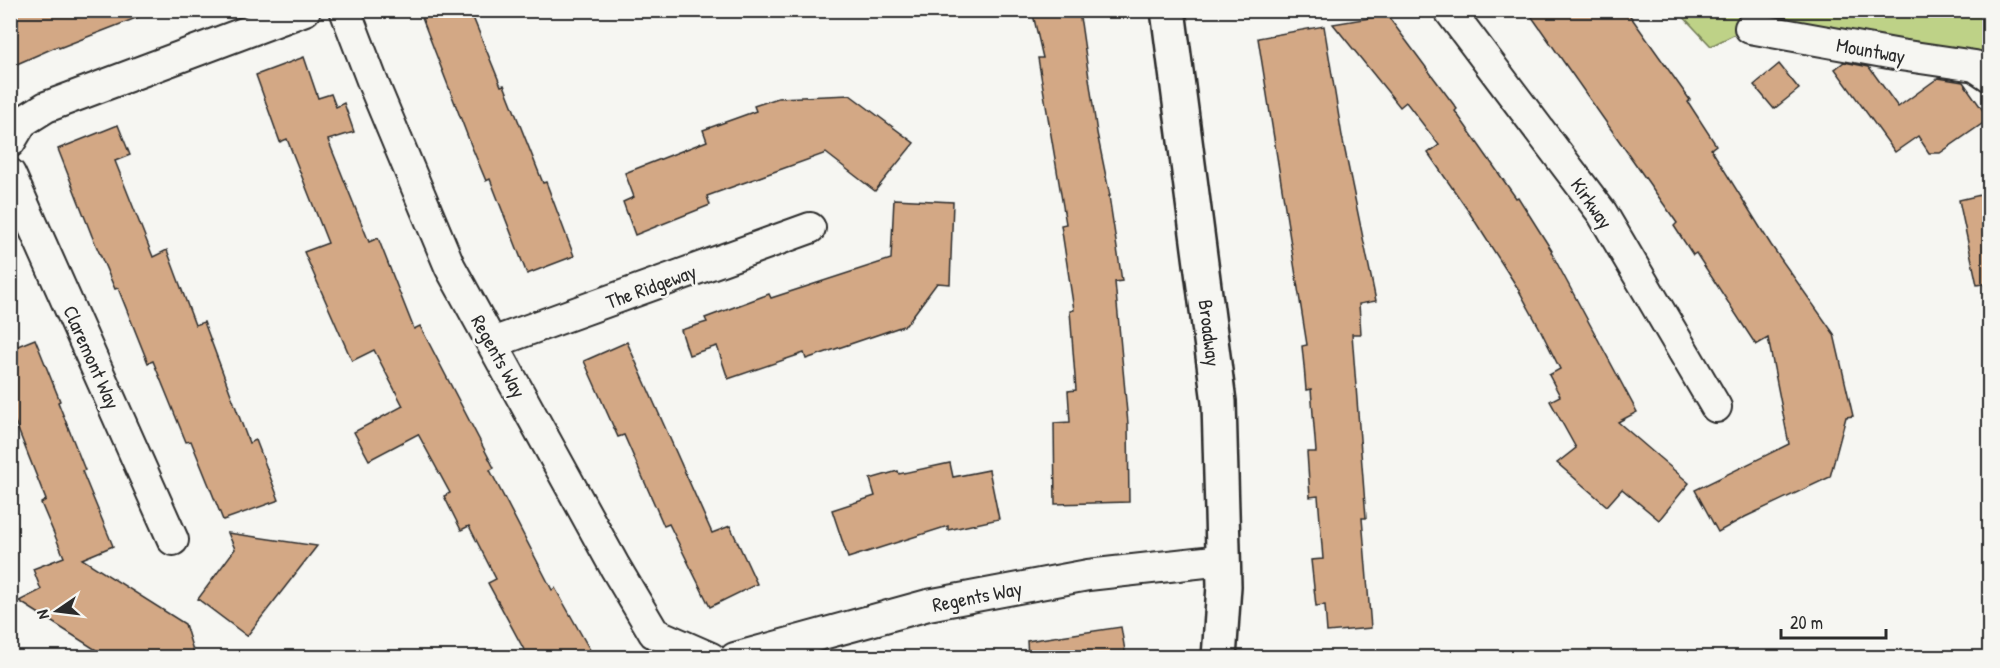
<svg xmlns="http://www.w3.org/2000/svg" width="2000" height="668" font-family="'Patrick Hand',sans-serif">
  <style>
    .green { fill: #bed287; stroke: #747e59; stroke-width: 1.5 }
    .building { fill: #d3a885; stroke: #2b2b2b; stroke-width: 1.5 }
    .lines { fill: none; stroke-linecap: round; stroke-linejoin: round }
    .minor-casing { stroke: #2b2b2b; stroke-width: 34 }
    .tertiary-casing { stroke: #2b2b2b; stroke-width: 38 }
    .path { stroke: #2b2b2b; stroke-width: 4; stroke-dasharray: 1.5 4.5; stroke-linecap: butt }
    .minor { stroke: #f6f6f2; stroke-width: 30 }
    .tertiary { stroke: #f6f6f2; stroke-width: 33 }
    .labels { text-anchor: middle; dominant-baseline: central; stroke-width: 5; stroke-linejoin: round; paint-order: stroke }
    .street-label { font-size: 20px; fill: #2b2b2b; stroke: #f6f6f2 }
  </style>
  <rect width="100%" height="100%" fill="#f6f6f2"/>
  <filter id="ink" filterUnits="userSpaceOnUse"><feTurbulence type="fractalNoise" baseFrequency=".0167" numOctaves="2"/><feDisplacementMap in="SourceGraphic" scale="12" xChannelSelector="R" yChannelSelector="G"/><feConvolveMatrix kernelMatrix="1 2 1 2 8 2 1 2 1" color-interpolation-filters="sRGB"/></filter>
  <g filter="url(#ink)">
    <path class="green" d="M1678,11h311v48l-221,-41 -57,28z"/>
    <g class="building">
      <path d="M10,10h139v3l-90,35 -1,-2 -48,21z"/>
      <path d="M442,10h28l31,76 3,-1 39,98 3,-1 28,74 -47,18 -37,-95 -4,2 -15,-36 -49,-127z"/>
      <path d="M1032,10h46l3,13 16,110 13,63h-1l13,85 -7,1 13,142 1,78 -74,2 -1,-81 16,-1 -2,-31 8,-1 -6,-79 4,-1 -13,-85 5,-1 -28,-166h5z"/>
      <path d="M1527,10h99l64,90 -2,2 28,43 -5,4 60,96 63,89 19,82 -7,1 -16,60 -85,40 -27,15 -23,-42 94,-46 -21,-106 -12,7 -60,-92 -3,2 -19,-29 3,-3z"/>
      <path d="M1387,15l70,94 -2,2 61,87 2,-1 34,54 -1,1 86,160 -19,10 71,61 -30,37 -37,-31 -15,17 -50,-43 19,-15 -26,-47 10,-5 -11,-21 11,-6 -21,-42 -22,-40 -48,-75 -41,-59 11,-8 -33,-43 -6,5 -67,-83z"/>
      <path d="M1324,26l18,110 34,165 -17,3 2,30h-9l14,184h-4l9,110 -44,4 -2,-27 -9,1 -5,-46 12,-1 -5,-63 -8,1 -3,-45h9l-5,-63 -5,1 -2,-24 -2,-20 5,-1 -49,-307z"/>
      <path d="M304,57l14,41 13,-4 5,13 8,-4 10,29 -26,8 41,102 9,-4 36,91 6,-3 74,142 -4,2 62,120 3,-2 39,69h-66l-40,-74 8,-4 -27,-53 -8,4 -17,-34 6,-3 -32,-59 -49,26 -15,-28 49,-26 -29,-56 -22,11 -48,-109 24,-9 -41,-104 -7,3 -24,-67z"/>
      <path d="M1844,62l25,5 29,40 40,-29 25,4 26,37 -49,34h-11l-11,-17 -23,16 -60,-83z"/>
      <path d="M1779,64l20,25 -25,20 -20,-24z"/>
      <path d="M850,95l64,48 -39,48 -49,-38 -119,43 3,9 -75,30 -12,-33 11,-5 -9,-24 82,-32 -4,-11 53,-19 -2,-5 24,-8z"/>
      <path d="M118,125l12,30 -15,6 38,96 14,-7 28,75 9,-3 45,121 7,-3 23,60 -56,20 -32,-79 -5,1 -33,-81 -5,2 -30,-75 -3,1 -23,-53 -34,-87z"/>
      <path d="M1989,193v90l-12,2 -18,-85z"/>
      <path d="M894,199l59,3 -3,82 -13,-1 -31,42 -100,34 -2,-6 -76,26 -11,-33 -28,9 -8,-25 26,-8 -2,-4 64,-24 2,4 120,-39z"/>
      <path d="M35,339l25,62 -2,1 27,68 -3,1 31,75 -31,13 103,65 10,33h-88l-88,-56 22,-11 -8,-21 31,-12 -23,-54 5,-3 -36,-91v-60z"/>
      <path d="M627,342l85,191 18,-7 27,58 -47,23 -41,-83 -5,2 -40,-91 -6,2 -34,-76z"/>
      <path d="M950,463l3,14 36,-7 10,49 -51,11v-4l-100,32 -16,-48 43,-14 -5,-17 28,-8 1,3z"/>
      <path d="M228,533l89,13 -70,90 -49,-37 37,-50z"/>
      <path d="M1121,627l5,30h-98l-1,-16z"/>
    </g>
    <g class="lines">
      <defs>
        <g id="minor">
          <path d="M345,10l28,73 77,184 165,300 39,66 57,25"/>
          <path d="M1449,10l153,203 114,194"/>
          <path d="M1750,28l150,27 75,11 15,10"/>
          <path d="M10,142l12,-20 24,-15 259,-97"/>
          <path d="M10,174l163,366"/>
          <path d="M492,343l318,-115"/>
          <path d="M735,658l193,-53 160,-30 135,-15"/>
        </g>
        <path id="tertiary" d="M1168,10l51,392 5,184 -5,72"/>
      </defs>
      <use href="#minor" class="minor-casing"/>
      <use href="#tertiary" class="tertiary-casing"/>
      <path class="path" d="M1892,10l6,10"/>
      <use href="#minor" class="minor"/>
      <use href="#tertiary" class="tertiary"/>
    </g>
  </g>
  <g class="labels">
    <g class="street-label">
      <text transform="translate(1871 50) rotate(10)">Mountway</text>
      <text transform="translate(1592 203) rotate(55)">Kirkway</text>
      <text transform="translate(651 286) rotate(-20)">The Ridgeway</text>
      <text transform="translate(1210 333) rotate(83)">Broadway</text>
      <text transform="translate(499 356) rotate(61)">Regents Way</text>
      <text transform="translate(92 357) rotate(66)">Claremont Way</text>
      <text transform="translate(977 596) rotate(-11)">Regents Way</text>
    </g>
  </g>
  <rect width="2000" height="668" fill="none" stroke="#f6f6f2" stroke-width="36"/>
  <rect x="18" y="18" width="1964" height="632" fill="none" stroke="#2b2b2b" stroke-width="2" filter="url(#ink)"/>
  <g transform="translate(57 611) rotate(256)" stroke="#f6f6f2" stroke-width="4.5" paint-order="stroke">
  <path d="M0-4.5L10 22L0 15L-10 22Z" fill="#2b2b2b"/>
  <text y="-9" font-size="16" font-weight="bold" text-anchor="middle" fill="#2b2b2b">N</text>
  </g>
  <path d="M1781 629v9h105v-9" fill="none" stroke="#2b2b2b" stroke-width="3"/>
  <text x="1790" y="629" font-size="18" fill="#2b2b2b" stroke="#f6f6f2" stroke-width="4.5" paint-order="stroke">20 m</text>
</svg>
